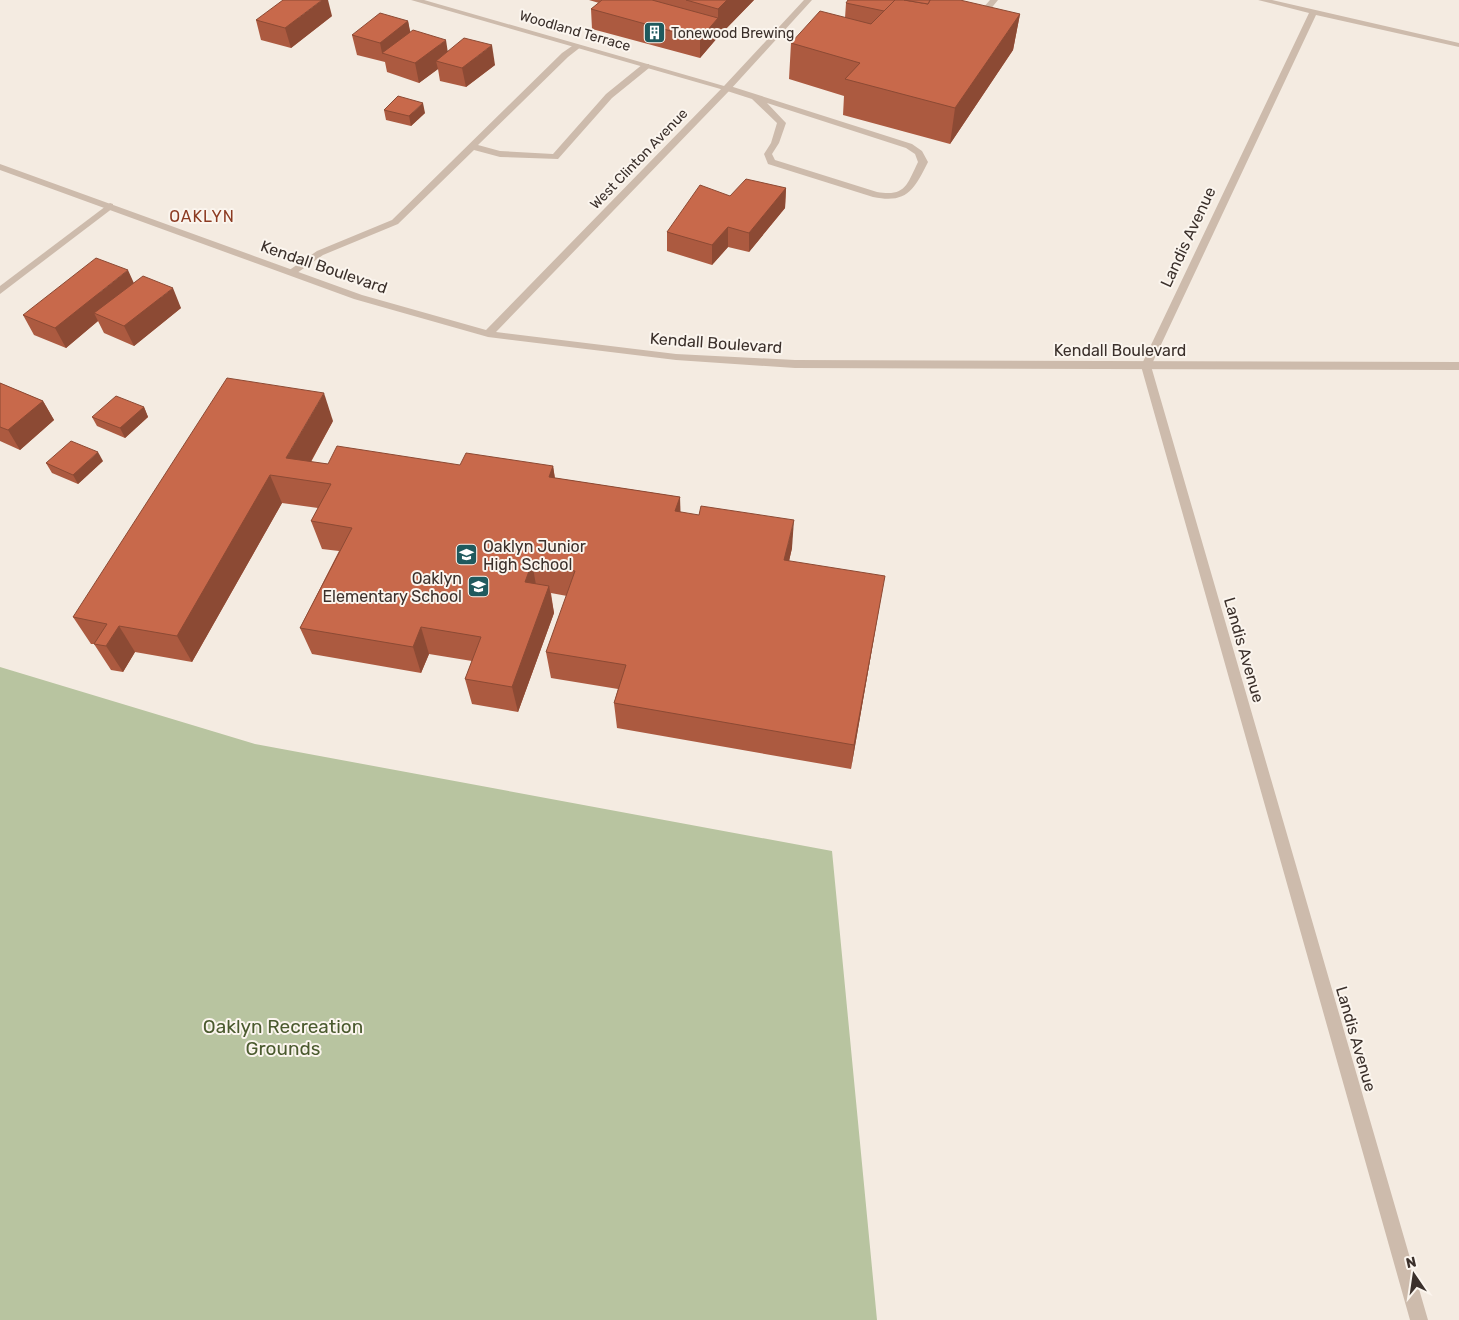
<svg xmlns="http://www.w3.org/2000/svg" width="1459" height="1320" font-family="Rubik,sans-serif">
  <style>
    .green { fill: #b8c4a0 }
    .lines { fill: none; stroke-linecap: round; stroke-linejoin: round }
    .service { fill: #cdbbac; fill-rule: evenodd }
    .minor { fill: #cdbbac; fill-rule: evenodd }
    .tertiary { fill: #cdbbac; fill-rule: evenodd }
    .wall { fill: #ac5a40 }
    .shaded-wall { fill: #8c4a34 }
    .building { fill: #c8694b; stroke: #8c4a34 }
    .labels { text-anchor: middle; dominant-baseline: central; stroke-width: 4; stroke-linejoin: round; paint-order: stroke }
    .far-street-label { font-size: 14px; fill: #3b302b; stroke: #fbf5ee }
    .far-poi-label { font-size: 14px; fill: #3b302b; stroke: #fbf5ee; text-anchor: start }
    .far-quarter-label { font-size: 16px; letter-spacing: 1px; fill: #8c3b22; stroke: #fbf5ee }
    .street-label { font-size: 16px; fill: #3b302b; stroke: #fbf5ee }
    .poi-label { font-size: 16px; fill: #3b302b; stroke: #fbf5ee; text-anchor: start }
    .near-park-label { font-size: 19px; fill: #4a5a2e; stroke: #fbf5ee }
  </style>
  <rect width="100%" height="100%" fill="#f4ebe1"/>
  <path class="green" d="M0,667l255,77 577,107 45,469h-877z"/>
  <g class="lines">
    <g class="service">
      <path d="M990,0h8l-17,21h-6v-4z"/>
      <path d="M575,44l7,2 -14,11 -90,88 22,6 53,3 53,-60 37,-30h6v4l-37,30 -54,61 -58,-2 -26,-7 -76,74 -75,31 -29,20h-6v-4l29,-20 75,-31 170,-167z"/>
      <path d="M724,86h6l182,58 10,7 6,11c-14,28 -21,42 -55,35l-105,-33 -4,-10 7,-11 6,-20 -25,-24 -28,-9zM767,103l139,45 9,6 3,8c-11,23 -13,35 -41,30l-102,-32 -3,-6 7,-11 7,-20z"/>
    </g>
    <g class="minor">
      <path d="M411,0h13l307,88 -7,2z"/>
      <path d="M1258,0h14l187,43v4l-143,-32 -165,351 277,954h-18l-269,-954 168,-353z"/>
      <path d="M110,203l3,1v4l-113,86v-8z"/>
    </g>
    <path class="tertiary" d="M804,0h8l-82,90 -234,242 180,22 119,6 664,2v8l-664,-2 -119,-8 -188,-23 -134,-38 -354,-129v-6l362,131 124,35 238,-244z"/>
  </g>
  <g class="wall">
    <path d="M589,0h165l-36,37 -18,21 -108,-29 -1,-20 8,-6z"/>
    <path d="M846,3l174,11 -7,36 -63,94 -107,-29 1,-19 -55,-17 2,-36 54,-25z"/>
    <path d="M332,16l-41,32 -30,-8 -5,-20z"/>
    <path d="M408,21l2,12 38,18 47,14 -29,22 -26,-6 -2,-12 -19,14 -32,-11 -2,-10 -28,-7 -5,-20z"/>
    <path d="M384,110l41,3 -14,13 -25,-6z"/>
    <path d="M786,188l-1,20 -36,44 -21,-5 -16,18 -45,-14v-19l63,-36z"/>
    <path d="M134,283l47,25 -47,38 -30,-13 -6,-12 -32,27 -32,-13 -11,-20z"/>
    <path d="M0,383l43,18 11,19 -34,30 -20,-9z"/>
    <path d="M144,407l4,10 -23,21 -28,-12 -5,-9z"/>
    <path d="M333,421l-22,41 17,2 225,2 2,12 125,19v15l112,36 -3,13 91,42 -29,166 -234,-41 -3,-25 4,-14 -67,-11 -5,-26 21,-56 -16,-3 3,20 -36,99 -46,-8 -7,-25 7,-18 -43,-7 -8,19 -109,-19 -12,-26 39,-77 -17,-2 -11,-28 7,-13 -36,-5 -90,159 -57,-10 -12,20 -12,-2 -17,-26h-3l-18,-27z"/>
    <path d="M103,461l-25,23 -26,-11 -6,-10z"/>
  </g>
  <g class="shaded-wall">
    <path d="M322,0h6l4,16 -41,32 -6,-20z"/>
    <path d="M727,0h27l-36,37 -18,21v-19l18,-21v-9z"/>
    <path d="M1020,14l-7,36 -63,94 5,-36z"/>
    <path d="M408,21l4,19 -30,13 2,10 -4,-20z"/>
    <path d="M446,40l3,20 -13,1 2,8 -19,14 -4,-20z"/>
    <path d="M492,45l3,20 -29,22 -4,-19z"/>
    <path d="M423,103l2,10 -14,13 -2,-10z"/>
    <path d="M786,188l-1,20 -36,44v-19z"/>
    <path d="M728,227v20l-16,18v-20z"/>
    <path d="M128,270l9,20 -43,23 4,8 -32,27 -11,-20z"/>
    <path d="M173,288l8,20 -47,38 -10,-20z"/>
    <path d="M324,393l9,28 -32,58 -15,-21z"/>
    <path d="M43,401l11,19 -34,30 -12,-20z"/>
    <path d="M144,407l4,10 -23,21 -5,-10z"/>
    <path d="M98,452l5,9 -25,23 -5,-9z"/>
    <path d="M553,466l4,28 -8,-17z"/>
    <path d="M270,475l12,28 -90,159 -15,-26z"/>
    <path d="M680,497l1,28 -6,-14z"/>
    <path d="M794,520l-2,28 -9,39 1,-27z"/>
    <path d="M532,563l5,27 -12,-8z"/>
    <path d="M885,576l-5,27 -29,166 3,-24z"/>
    <path d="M549,586l5,27 -36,99 -6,-25z"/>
    <path d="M119,626l16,26 -12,20 -17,-26z"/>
    <path d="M421,627l8,27 -8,19 -8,-26z"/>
  </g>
  <g class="building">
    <path d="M283,0h39l-37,28 -29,-8z"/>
    <path d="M602,0h50l66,18 -18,21 -109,-30z"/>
    <path d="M686,0h41l-9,9z"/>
    <path d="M848,0h47l-11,11 -38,-8z"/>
    <path d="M895,0h9l24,4 2,-4h30l60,14 -65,94 -110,-29 15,-16 -69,-20 29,-32 51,13z"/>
    <path d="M904,0h26l-2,4z"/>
    <path d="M380,13l28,8 -28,22 -28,-8z"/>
    <path d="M413,30l33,10 -31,23 -33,-10z"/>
    <path d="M464,38l28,7 -30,23 -26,-7z"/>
    <path d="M398,96l25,7 -14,13 -25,-6z"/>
    <path d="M746,179l40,9 -37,45 -21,-6 -16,18 -45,-13 33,-47 30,11z"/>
    <path d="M96,258l32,12 -73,58 -32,-13z"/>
    <path d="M143,276l30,12 -49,38 -30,-13z"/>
    <path d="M227,378l97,15 -38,65 42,6 9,-18 123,19 6,-12 87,13 -4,11 131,20 -5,14 24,4 2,-9 93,14 -10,40 101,16 -31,169 -240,-42 12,-38 -80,-13 29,-81 -43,-8 -7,19 24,4 -37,101 -47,-8 16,-42 -60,-10 -8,20 -113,-19 52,-100 -41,-7 20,-37 -61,-9 -93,161 -58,-10 -13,20 -12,-2 13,-20 -34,-7z"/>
    <path d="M0,383l43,18 -35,29 -8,-3z"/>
    <path d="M116,396l28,11 -24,21 -28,-11z"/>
    <path d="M71,441l27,11 -25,23 -27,-12z"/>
  </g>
  <defs>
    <symbol id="building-square" viewBox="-11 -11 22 22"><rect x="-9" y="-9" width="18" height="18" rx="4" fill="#1f5a5e" stroke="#fbf5ee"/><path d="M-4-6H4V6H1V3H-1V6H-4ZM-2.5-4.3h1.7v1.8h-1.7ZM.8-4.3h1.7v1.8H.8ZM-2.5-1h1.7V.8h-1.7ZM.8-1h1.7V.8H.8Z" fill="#fff"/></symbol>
    <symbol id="school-square" viewBox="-11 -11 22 22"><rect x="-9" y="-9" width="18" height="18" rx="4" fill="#1f5a5e" stroke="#fbf5ee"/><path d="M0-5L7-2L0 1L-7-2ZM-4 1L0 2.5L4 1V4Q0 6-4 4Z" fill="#fff"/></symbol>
  </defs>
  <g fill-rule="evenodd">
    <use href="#building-square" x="642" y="20" width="25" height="25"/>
    <use href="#school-square" x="454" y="542" width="25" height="25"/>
    <use href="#school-square" x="466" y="574" width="25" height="25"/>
  </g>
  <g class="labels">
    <g class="far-street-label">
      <text transform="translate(575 31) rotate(16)">Woodland Terrace</text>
      <text transform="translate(639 159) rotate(-46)">West Clinton Avenue</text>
    </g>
    <g class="far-poi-label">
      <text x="671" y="33">Tonewood Brewing</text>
    </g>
    <g class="far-quarter-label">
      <text x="202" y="216">OAKLYN</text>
    </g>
    <g class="street-label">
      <text transform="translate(1188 237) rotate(-65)">Landis Avenue</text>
      <text transform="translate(324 267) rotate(19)">Kendall Boulevard</text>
      <text transform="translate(716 343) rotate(4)">Kendall Boulevard</text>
      <text x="1120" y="350">Kendall Boulevard</text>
      <text transform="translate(1244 650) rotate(74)">Landis Avenue</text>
      <text transform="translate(1356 1039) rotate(74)">Landis Avenue</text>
    </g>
    <g class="poi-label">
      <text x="483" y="546">Oaklyn Junior<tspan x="483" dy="18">High School</tspan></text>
      <text x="462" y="578" text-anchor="end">Oaklyn<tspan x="462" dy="18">Elementary School</tspan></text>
    </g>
    <g class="near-park-label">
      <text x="283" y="1026">Oaklyn Recreation<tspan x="283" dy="22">Grounds</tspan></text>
    </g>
  </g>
  <g transform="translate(1414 1275) rotate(347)" stroke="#fbf5ee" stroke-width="4" paint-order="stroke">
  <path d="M0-4L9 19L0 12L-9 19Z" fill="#3b302b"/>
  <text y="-8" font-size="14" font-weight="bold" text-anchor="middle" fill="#3b302b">N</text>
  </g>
</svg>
